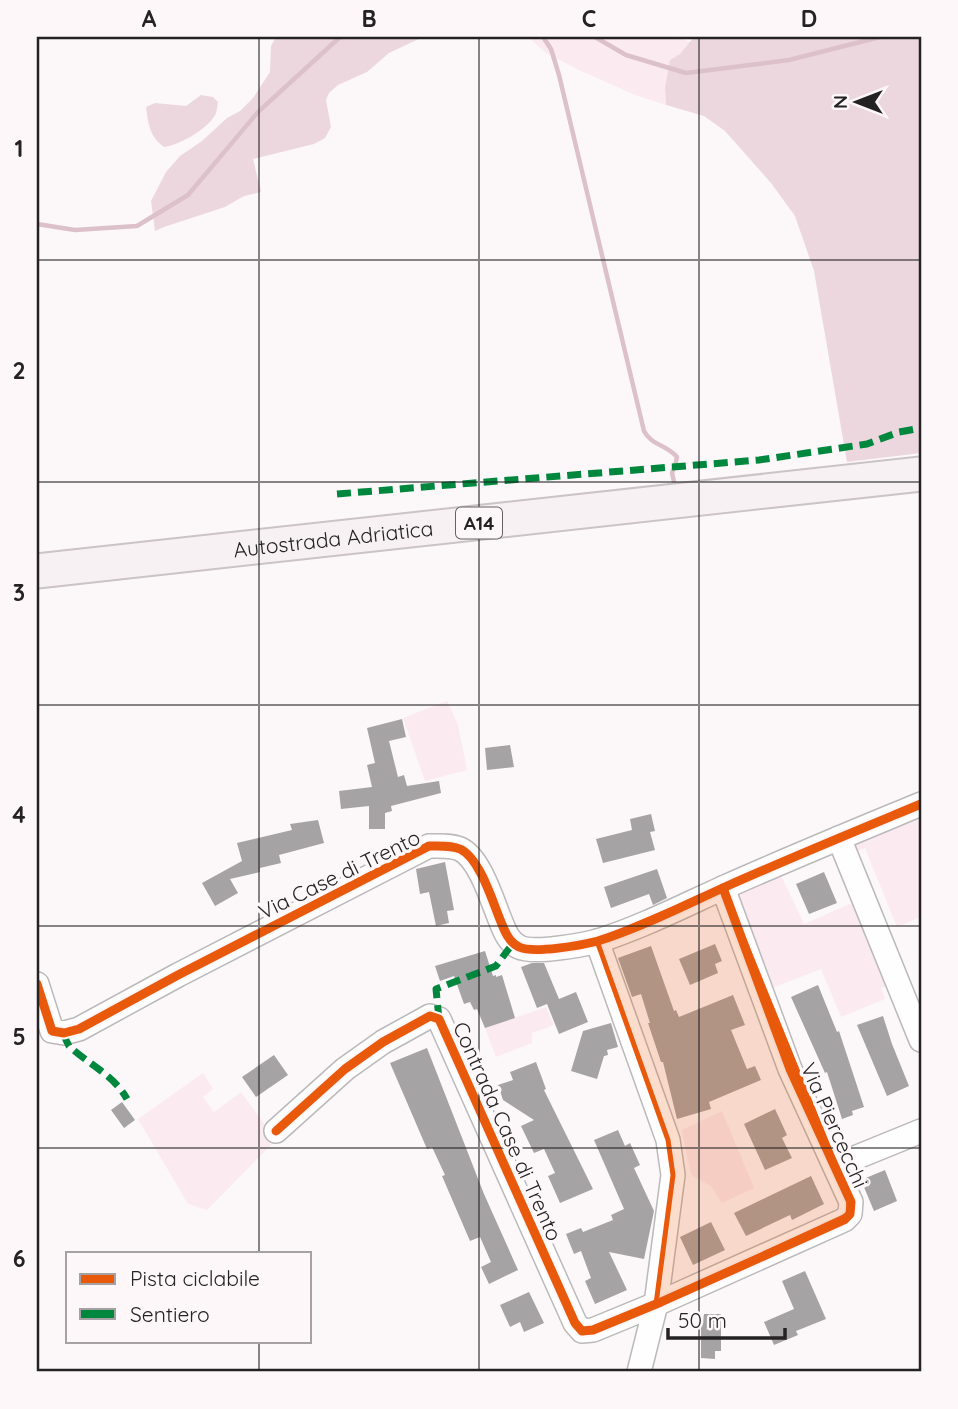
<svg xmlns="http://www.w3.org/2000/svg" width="958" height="1409" font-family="Quicksand,sans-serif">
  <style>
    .green { fill: #fbeaf0 }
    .forest { fill: #edd7de }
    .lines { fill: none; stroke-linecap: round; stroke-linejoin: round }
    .stream { stroke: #dcc1ca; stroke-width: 4.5 }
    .building { fill: #a5a3a4 }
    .minor-casing { stroke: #bbb9ba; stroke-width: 26 }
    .highway-casing { stroke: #cbc3c6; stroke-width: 37 }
    .minor { stroke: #fffefe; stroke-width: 23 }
    .highway { stroke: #f7f1f3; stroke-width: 33 }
    .quiet { stroke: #00873e; stroke-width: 7; stroke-dasharray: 14 7; stroke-linecap: butt }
    .cycleway-casing { stroke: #fdf7f9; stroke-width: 13 }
    .cycleway { stroke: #e8590c; stroke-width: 9 }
    .marked { fill: #e8590c; fill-opacity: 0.2; stroke: #e8590c; stroke-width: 5; stroke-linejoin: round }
    .grid { fill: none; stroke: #242222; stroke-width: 2; stroke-opacity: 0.55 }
    .labels { text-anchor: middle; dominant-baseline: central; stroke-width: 7; stroke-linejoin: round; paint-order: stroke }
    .shield { fill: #fdf7f9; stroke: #656262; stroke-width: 2 }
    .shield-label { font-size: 19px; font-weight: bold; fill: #242222 }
    .street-label { font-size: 21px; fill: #242222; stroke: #fdf7f9 }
    .neatline { fill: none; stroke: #242222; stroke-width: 2.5 }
    .grid-label { font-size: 23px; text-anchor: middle; font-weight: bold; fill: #242222 }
  </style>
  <rect width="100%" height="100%" fill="#fcf8fa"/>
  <g class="green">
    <path d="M528,37h148l15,5 -11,12 -15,34 1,17 -31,-10 -56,-25 -33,-17z"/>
    <path d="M447,701l11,24 9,45 -42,11 -22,-63z"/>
    <path d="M921,812v105l-24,10 -32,-79 -11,4 -6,-12z"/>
    <path d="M779,871l25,53 48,-21 34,83 -5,2 4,11 -44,18 -20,-48 -54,21 -38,-96z"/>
    <path d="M546,1007l8,18 -22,8v10l-36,14 -11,-29z"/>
    <path d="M203,1073l10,16 -10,8 11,15 27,-20 35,48 -69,70 -19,-6 -50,-85z"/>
    <path d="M722,1111l32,77 -32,15 -11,-17 -17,-9 -4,-6 -8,-41z"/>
  </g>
  <g class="forest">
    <path d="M276,37h147l-34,16 -22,19 -29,13 -9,8 -3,7 5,27 -6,11 -11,6 -61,15 8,33 -17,4 -19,11 -61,20 -9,4 -4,-30 15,-29 14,-16 22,-15 25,-23 13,-7 13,-13 17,-26 1,-26z"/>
    <path d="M694,37h227v416l-74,9 -33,-191 -19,-55 -24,-33 -46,-52 -21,-15 -38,-11 -1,-17 5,-28 10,-6z"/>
    <path d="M201,95l12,2 5,5c-1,6 -1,12 -5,16 -9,13 -34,27 -49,29 -14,-10 -16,-23 -18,-40l9,-4 31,3z"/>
  </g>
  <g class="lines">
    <g class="stream">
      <path d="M543,37l8,12 8,26 85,356c7,14 23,14 33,26l-2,9"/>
      <path d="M595,37l31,18 60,18 103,-13 91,-23"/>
      <path d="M37,224l38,6 62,-4 51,-31 70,-83 82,-75"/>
      <path d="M674,467l-2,6 2,9"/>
    </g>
  </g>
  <g class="building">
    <path d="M402,719l4,18 -17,4 9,36 6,-2 3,11 32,-5 2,12 -50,13 1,5 -7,2v16h-16v-23l-28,3 -2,-18 33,-4 -5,-22 8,-2 -8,-35z"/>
    <path d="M510,745l4,22 -27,3 -2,-22z"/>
    <path d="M651,814l4,17 -5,1 5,18 -52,13 -7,-24 36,-9 -2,-11z"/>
    <path d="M318,820l6,23 -45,12 2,8 -21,5v4l-30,7 8,14 -23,13 -13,-23 40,-22 -5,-18 55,-13 -2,-6z"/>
    <path d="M445,862l9,48 -7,1 2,12 -13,3 -7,-34 -9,2 -4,-25z"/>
    <path d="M657,869l10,29 -14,7 -4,-11 -38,14 -7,-21z"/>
    <path d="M824,872l13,31 -28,11 -13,-30z"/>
    <path d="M715,944l7,17 -7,3 3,9 -28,12 -11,-26z"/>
    <path d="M651,946l23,65 2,-1 3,7 54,-22 12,30 -14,5 16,39 8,-3 6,14 -52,22 2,7 -34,10 -14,-57h-2l-13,-39h2l-9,-29 -9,3 -14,-39z"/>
    <path d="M485,951l8,25 3,-1v2l6,-2 13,43 -30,10 -8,-19 -3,1 -4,-8 -6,2 -10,-28 -14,5 -5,-15z"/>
    <path d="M532,963h12l15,36 17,-7 12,30 -29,12 -12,-30 -10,4 -16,-41z"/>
    <path d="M818,985l19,47 2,-1 25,76 -12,4 1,4 -11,4 -15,-47 -2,1 -34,-76z"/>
    <path d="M883,1016l9,28 17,42 -22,10 -30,-71z"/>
    <path d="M611,1023l7,24 -11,3 1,5 -4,1 -7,23 -26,-8 12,-40z"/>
    <path d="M427,1048l57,146 34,76 -29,14 -8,-17 10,-5 -11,-25 -10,4 -28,-65 3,-1 -13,-28 -5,2 -37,-86z"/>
    <path d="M274,1055l14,20 -32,22 -14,-20z"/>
    <path d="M536,1062l10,27 -2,1 49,99 -33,14 -12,-27 7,-3 -11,-24 -10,4 -13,-27 13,-6 -31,-20 -5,-15 15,-5 -3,-8z"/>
    <path d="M122,1102l13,18 -11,8 -13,-18z"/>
    <path d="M775,1109l12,26 -5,3 10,20 -27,12 -21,-46z"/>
    <path d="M618,1130l7,16 5,-3 10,22 -6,3 20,43 -10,48 -35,-7 18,38 -32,14 -10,-23 6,-3 -10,-27 -7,3 -8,-20 15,-6 2,4 30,-12 -2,-5 13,-6 -30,-69z"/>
    <path d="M885,1170l12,31 -23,10 -13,-31z"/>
    <path d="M811,1176l13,28 -32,16 -2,-5 -44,21 -12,-23z"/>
    <path d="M711,1222l14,28 -32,15 -13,-28z"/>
    <path d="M805,1271l21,48 -30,12 2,4 -24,10 -10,-23 30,-13 -12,-28z"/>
    <path d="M529,1292l15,31 -20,9 -4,-10 -10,5 -10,-22z"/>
    <path d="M704,1314h17v37h-6v8l-14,-1v-36l2,-1z"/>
  </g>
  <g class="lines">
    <defs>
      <g id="minor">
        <path d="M839,838l82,202"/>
        <path d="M597,941l71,199 5,35 -17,129 -17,68"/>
        <path d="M37,984l15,47 12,2 15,-4 99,-54 251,-129c10,0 22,-1 31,3 20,9 33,54 41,73 4,10 8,20 18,25 15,7 63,-2 79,-6 44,-14 85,-35 127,-54 65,-29 131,-56 196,-83"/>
        <path d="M276,1131l69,-62 38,-27 47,-26 9,3 136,304 7,8 11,-1 68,-28 183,-82 6,-6 1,-12 -61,-133 -67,-181"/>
        <path d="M835,1166l86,-35"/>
      </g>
      <g id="highway">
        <path id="s1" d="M37,571l884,-97"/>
      </g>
    </defs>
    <use href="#minor" class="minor-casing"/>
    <use href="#highway" class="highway-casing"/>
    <use href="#minor" class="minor"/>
    <use href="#highway" class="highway"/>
    <g class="quiet">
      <path d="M337,494l422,-34 108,-16 32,-12 22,-4"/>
      <path d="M439,1019l-3,-30 60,-23 17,-23"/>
      <path d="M64,1033l2,7 3,6c19,18 45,29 58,53"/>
    </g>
    <defs>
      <g id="cycleway">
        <path d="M37,984l15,47 12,2 15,-4 99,-54 251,-129c10,0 22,-1 31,3 20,9 33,54 41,73 4,10 8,20 18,25 15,7 63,-2 79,-6 44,-14 85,-35 127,-54 65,-29 131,-56 196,-83"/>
        <path d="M276,1131l69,-62 38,-27 47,-26 9,3 136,304 7,8 11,-1 68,-28 183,-82 6,-6 1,-12 -61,-133 -67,-181"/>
      </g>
    </defs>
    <use href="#cycleway" class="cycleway-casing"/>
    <use href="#cycleway" class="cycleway"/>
  </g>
  <path class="marked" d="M723,888l125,307 2,19 -194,90 17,-129 -5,-35 -71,-199z"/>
  <path class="grid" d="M259,37v1216M479,37v1335M699,37v1335M37,260h884M37,482h884M37,705h884M37,926h884M37,1148h884M259,1341v31"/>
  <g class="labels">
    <rect class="shield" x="456" y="507.5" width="46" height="31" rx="5"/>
    <g class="shield-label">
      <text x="479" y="523">A14</text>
    </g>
    <g class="street-label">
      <text stroke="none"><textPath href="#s1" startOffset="298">Autostrada Adriatica</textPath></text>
      <text transform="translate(339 874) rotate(-26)">Via Case di Trento</text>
      <text transform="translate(835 1125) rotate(66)">Via Piercecchi</text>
      <text transform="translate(508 1131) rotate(66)">Contrada Case di Trento</text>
    </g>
  </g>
  <rect width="958" height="1409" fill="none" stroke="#fdf7f9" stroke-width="77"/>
  <rect x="66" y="1252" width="245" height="91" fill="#fdf7f9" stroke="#a6a2a3" stroke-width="2"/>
  <rect x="80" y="1274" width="35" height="10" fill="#e8590c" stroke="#a6a2a3" stroke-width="2"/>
  <text x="130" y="1286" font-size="21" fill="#242222">Pista ciclabile</text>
  <rect x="80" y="1309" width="35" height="10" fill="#00873e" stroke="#a6a2a3" stroke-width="2"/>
  <text x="130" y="1322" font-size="21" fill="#242222">Sentiero</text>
  <g transform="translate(857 102) rotate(270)" stroke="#fdf7f9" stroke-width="5" paint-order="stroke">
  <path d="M0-5L12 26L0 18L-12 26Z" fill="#242222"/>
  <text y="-10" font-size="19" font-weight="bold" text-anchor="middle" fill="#242222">N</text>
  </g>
  <path d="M668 1328v10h117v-10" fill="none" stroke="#242222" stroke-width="3.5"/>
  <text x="678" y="1328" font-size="21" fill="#242222" stroke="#fdf7f9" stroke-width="5" paint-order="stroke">50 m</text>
  <rect x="38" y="38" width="882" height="1332" class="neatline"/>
  <g class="grid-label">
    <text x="149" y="27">A</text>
    <text x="369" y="27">B</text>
    <text x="589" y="27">C</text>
    <text x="809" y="27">D</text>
    <text x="19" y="157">1</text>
    <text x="19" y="379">2</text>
    <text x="19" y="601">3</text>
    <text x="19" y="823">4</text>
    <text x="19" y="1045">5</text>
    <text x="19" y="1267">6</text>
  </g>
</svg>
